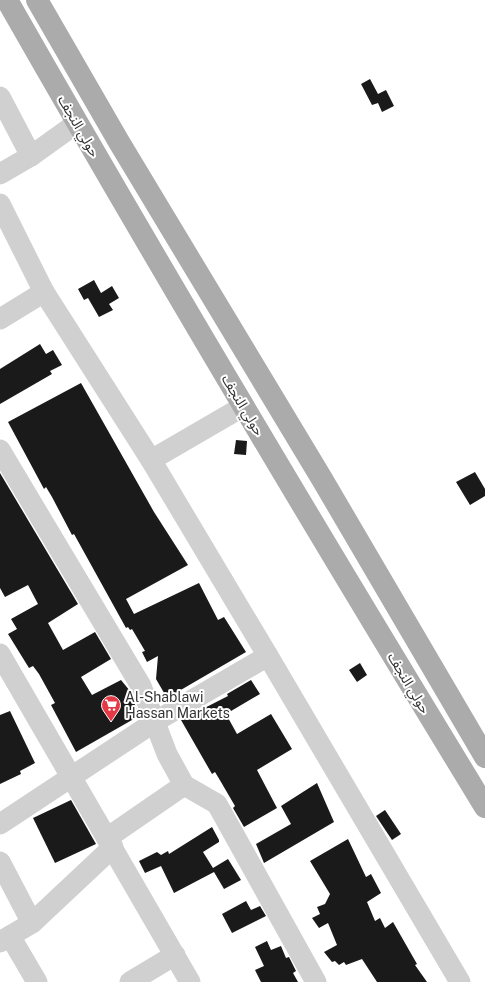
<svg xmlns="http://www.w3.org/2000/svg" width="485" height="982" font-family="'Public Sans','Noto Sans Arabic',sans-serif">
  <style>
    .building { fill: #1a1a1a }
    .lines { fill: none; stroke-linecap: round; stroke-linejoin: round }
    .minor { stroke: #d0d0d0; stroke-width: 21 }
    .major { stroke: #ababab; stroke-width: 22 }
    .labels { text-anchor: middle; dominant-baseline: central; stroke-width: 4; stroke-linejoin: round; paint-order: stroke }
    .street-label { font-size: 14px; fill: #333; stroke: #fff }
    .poi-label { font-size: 14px; fill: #333; stroke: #fff; text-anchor: start }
  </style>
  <rect width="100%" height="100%" fill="#fff"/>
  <g class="building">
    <path d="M370,79l8,15 8,-4 8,16 -12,6 -4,-9 -6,2 -11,-21z"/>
    <path d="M94,280l7,13 11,-7 7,12 -10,6 4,6 -14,7 -11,-19 -4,2 -6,-11z"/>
    <path d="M40,344l6,10 7,-4 9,15 -12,6 2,3 -52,30v-35z"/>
    <path d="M81,383l73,129 34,53 -62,34 8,15 65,-31 19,37 6,-3 22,35 -79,46 -11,-19 2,-23 -11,6 -5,-10 3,-1 -13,-22 -2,1 -2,-3 -2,1 -52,-94 -2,1 -20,-38 -6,-10 -2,2 -36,-67z"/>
    <path d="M236,440l11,1 -1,14 -12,-1z"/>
    <path d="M475,472l10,17v7l-15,9 -14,-23z"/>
    <path d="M0,473l78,131 -30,19 15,27 32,-18 16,27 -30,18 11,18 29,-15 9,11 9,25 -63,36 -25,-47 4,-2 -16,-29 -6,-8 -4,2 -21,-34 9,-5 -6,-10 27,-15 -10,-19 -23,12 -5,-9z"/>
    <path d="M360,663l7,12 -10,7 -8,-12z"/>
    <path d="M251,680l9,14 -34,20 11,20 34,-20 21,35 -35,21 20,38 -33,19 -11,-19 2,-2 -14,-24 -6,-10 -3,2 -31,-54 47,-24 -1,-2z"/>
    <path d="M10,711l25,52 -15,8 1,3 -21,10v-69z"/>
    <path d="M317,783l17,39 -70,41 -8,-19 35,-20 -10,-18z"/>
    <path d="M71,800l25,44 -41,19 -22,-45z"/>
    <path d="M385,810l16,24 -9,6 -16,-24z"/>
    <path d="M212,827l7,13v2l-16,10 10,16 15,-9 13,21 -17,9 -10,-17 -40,21 -13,-27 -16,7 -6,-12 18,-9 4,3 7,-4 1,3z"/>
    <path d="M348,839l18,38 5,-3 10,19 -14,9 8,19 5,-3 5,10 8,-6 24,42 -2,1 12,17h-50l-15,-23 -16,6 -2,-3 -5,3 -4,-4 -3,1 -8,-10 13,-7 -9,-22 -9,5 -7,-10 8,-4 -3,-7 8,-3 5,-10 -20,-33z"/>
    <path d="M246,901l5,9 9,-4 6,10 -34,17 -10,-19z"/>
    <path d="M267,941l4,9 10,-4 5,12 3,-1 7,14 -3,2 5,9h-37l-6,-12 9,-4 -9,-19z"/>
  </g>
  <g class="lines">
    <g class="minor">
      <path d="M0,97l31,59"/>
      <path d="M0,174l31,-18 46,-33"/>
      <path d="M0,204l44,88 107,168 117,196 192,326"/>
      <path d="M0,319l44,-27"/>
      <path d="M0,450l141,236 26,68 17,31 33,19 99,178"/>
      <path d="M151,460l93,-54"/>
      <path d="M0,654l190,328"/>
      <path d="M0,824l156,-103 112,-65"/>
      <path d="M107,838l77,-53"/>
      <path d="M0,862l32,61"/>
      <path d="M10,936l27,46"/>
      <path d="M0,942l32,-19 81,-76"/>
      <path d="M130,982l45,-27"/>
    </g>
    <g class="major">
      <path d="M7,0c155,272 315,540 478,807"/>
      <path d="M37,0l82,142 203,337 163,278"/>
    </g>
  </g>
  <defs>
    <symbol id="supermarket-pin" viewBox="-11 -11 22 30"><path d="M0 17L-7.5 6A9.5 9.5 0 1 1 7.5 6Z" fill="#e63946" stroke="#fff"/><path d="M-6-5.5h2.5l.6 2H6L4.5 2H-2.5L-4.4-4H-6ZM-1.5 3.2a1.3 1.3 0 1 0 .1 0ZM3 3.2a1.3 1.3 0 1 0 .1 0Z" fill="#fff"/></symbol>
  </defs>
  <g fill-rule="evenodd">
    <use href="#supermarket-pin" x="100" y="694" width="22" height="30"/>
  </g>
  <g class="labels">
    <g class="street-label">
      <text transform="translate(79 126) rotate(60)">حولي النجف</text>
      <text transform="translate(243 405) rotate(59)">حولي النجف</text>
      <text transform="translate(409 683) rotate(59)">حولي النجف</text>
    </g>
    <g class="poi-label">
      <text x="125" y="697">Al-Shablawi<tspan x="125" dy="16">Hassan Markets</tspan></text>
    </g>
  </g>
</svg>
